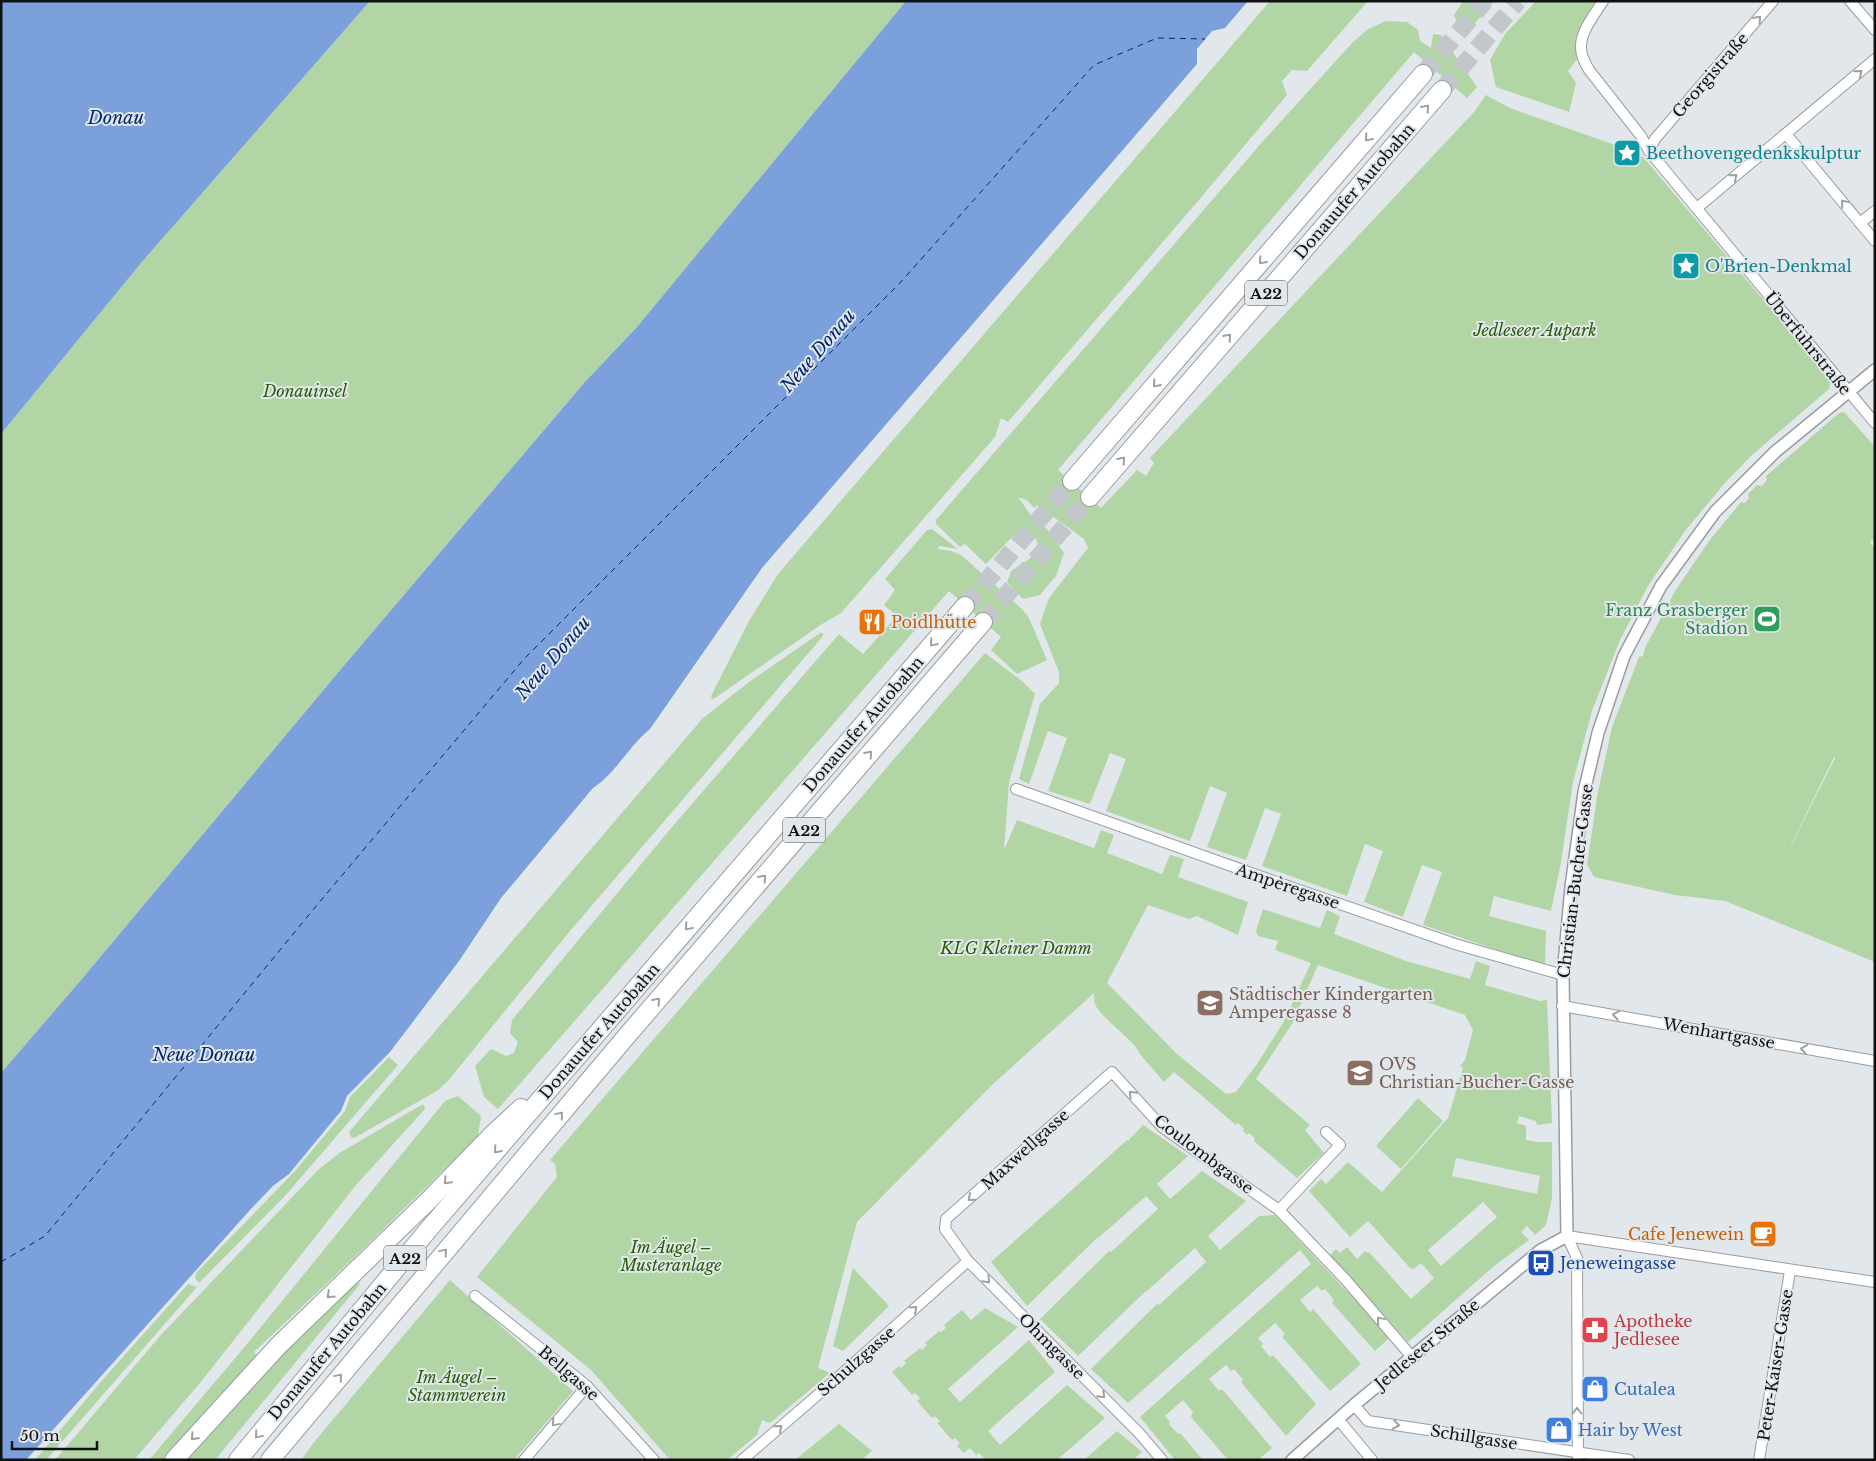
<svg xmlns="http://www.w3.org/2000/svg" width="1876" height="1461" font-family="'Libre Baskerville',serif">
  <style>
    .green { fill: #b2d5a5; fill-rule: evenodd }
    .water { fill: #7ca0dc }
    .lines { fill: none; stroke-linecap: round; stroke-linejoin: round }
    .ferry { stroke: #01296e; stroke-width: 1; stroke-dasharray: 6 5; stroke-linecap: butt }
    .motorway-tunnel { stroke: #c2c7cb; stroke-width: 18; stroke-dasharray: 18 9; stroke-linecap: butt }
    .minor-casing { stroke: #989da2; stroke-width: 12 }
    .tertiary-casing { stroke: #989da2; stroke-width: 14 }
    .motorway-casing { stroke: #989da2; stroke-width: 20 }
    .minor { stroke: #fff; stroke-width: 10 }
    .tertiary { stroke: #fff; stroke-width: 11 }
    .motorway { stroke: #fff; stroke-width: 18 }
    .oneway { stroke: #9fa0a0 }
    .labels { text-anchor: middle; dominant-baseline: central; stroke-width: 4; stroke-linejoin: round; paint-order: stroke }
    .shield { fill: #e2e7ec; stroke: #4e5153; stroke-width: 1 }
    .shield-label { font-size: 15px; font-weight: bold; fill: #0f1112 }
    .street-label { font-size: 16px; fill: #0f1112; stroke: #e2e7ec }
    .culture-label { font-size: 16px; fill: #0d838f; stroke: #e2e7ec; text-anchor: start }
    .park-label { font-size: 16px; font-style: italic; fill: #265d04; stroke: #e2e7ec }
    .leisure-label { font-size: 16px; fill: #27864d; stroke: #e2e7ec; text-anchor: end }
    .food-label { font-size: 16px; fill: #c56008; stroke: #e2e7ec; text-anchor: start }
    .education-label { font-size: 16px; fill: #785e54; stroke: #e2e7ec; text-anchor: start }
    .transit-label { font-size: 16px; fill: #164399; stroke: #e2e7ec; text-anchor: start }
    .health-label { font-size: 16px; fill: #be3a42; stroke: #e2e7ec; text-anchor: start }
    .shop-label { font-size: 16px; fill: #366cbe; stroke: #e2e7ec; text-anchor: start }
    .water-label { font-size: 18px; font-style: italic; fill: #01296e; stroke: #e2e7ec }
  </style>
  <rect width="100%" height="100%" fill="#e2e7ec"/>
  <g class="green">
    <path d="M370,1h536l-269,326 -53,56 -244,287 -259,310 -80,93v-639l140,-171z"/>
    <path d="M1270,1h98l-61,70 -15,-1 -10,11 5,14 -89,106 -190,221 -7,-4 -6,19 -154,176 -19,11 -107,74 -3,1 -1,-3 38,-75 29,-47z"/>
    <path d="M1463,1h31l-22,26 -15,-4 -3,-8z"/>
    <path d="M1536,1h60l-18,31 -1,27 -9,12 8,12 -7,29 -73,-25 -6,-27 15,-26z"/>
    <path d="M1386,21l21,1 11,8 2,11 11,7 2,-14 8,1 36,52 -10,11 -53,-46 -356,418 43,38 36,-38 9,6 8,-13 -4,-5 324,-346 12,-17 24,13 122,43 12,7 187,222 -2,9 -78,67 -27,28 -39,47 -37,55 -28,54 -28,71 -19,71 -12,80 -10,49 -57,-15 -5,20 57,15 -1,35 -122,-41 19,-53 -20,-7 -19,52 -39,-15 19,-51 -18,-7 -18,52 -85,-30 19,-52 -16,-6 -19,52 -39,-13 20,-54 -17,-7 -20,55 -84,-30 20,-52 -16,-6 -20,51 -42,-13 19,-53 -19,-7 -19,53 -10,-5 21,-75 19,-21v-11l-19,-48 9,-26 39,-50 -4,-9 -47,-34 -3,3 -7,-8 -9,-3 12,17 17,15 17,24 -8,23 -16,19 -17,4 -16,-17 4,-11 17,-11 12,-13 -6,-11 -18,-3 -30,31 -21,-20 -5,3 -24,-23v-4l328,-380 89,-98 15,-13z"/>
    <path d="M1844,412l31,35v91l-5,4 5,6v414l-150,-61 -50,-6 -81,-18 -7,-12 10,-68 15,-70 27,-70 4,-1 2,-8 30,-57 34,-50 32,-39 4,1 4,-5 -1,-4 9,-9 5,1 5,-6 -1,-4 73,-63zM1834,757l1,1 -44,88v-1z"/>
    <path d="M932,529l26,20 -19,-3 -1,3 13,2 10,4 62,55 6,8 18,42 -30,14 -26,-24 10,-13 -52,-46 -451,518 -14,-12 -9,-31 16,-17 15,7 8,-3 4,-11 -8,-9 2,-13 160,-193 167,-193 24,20 34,-38 -13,-11 11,-15 -10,-11 42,-49z"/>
    <path d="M820,633h3v3l-253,295 -122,150 -11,10 -83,47 -3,-1 -2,-5 354,-414 46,-36z"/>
    <path d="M985,653l37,28 13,13 -26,88 -5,68 13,-30 77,28 7,-18 13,5 -7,18 55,21 8,-19 14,4 -6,18 70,25 -10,33 -41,-19 -8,3 -41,-14 -41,78 70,71 49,40 10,-2 21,-28 26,-41 28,-60 -36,-13 3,-9 -20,-5 -2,-5 7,-22 57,19 7,-18 13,6 -6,18 72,27 64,18 6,-18 14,5 -5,19 55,16 7,-1 5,123 -15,2 -1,-4 -17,-5 -2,7 9,3v14l11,2h15v56l-6,27 -11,10 -8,-9 -6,6 8,8 -35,26 -86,76 -78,-87 6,-6 4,4 7,-6 10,12 8,-8 2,2 2,-1 42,47 23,-21 -13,-15 -7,6 -2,-1 -1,1 -43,-48 -18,16 -41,-46 12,-12 5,5 22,-22 34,30 66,-74 15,-50 -3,-2 5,-6 8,-30 -8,-15 -147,-50 -26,59 -36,55 54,46 -5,5 19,23 -27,25 -43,-37 1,-3 -6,-5 -2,2 -4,-4 1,-2 -6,-6 -2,2 -62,-53 -10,10 -25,-29c-2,-11 -38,-34 -44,-49 -1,-3 -1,-8 -1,-11l-102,92 -135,137 -39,146 12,5 -60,50 -8,-3 -5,15 -30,25h-57l-79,-90 -114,-93 80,-100 -2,-13 -5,-4zM1456,1158l84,18 -3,18 -85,-18zM1483,1202l14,15 -56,49 -13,-16z"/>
    <path d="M389,1057l9,8 -114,132 -85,86 -4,-5 1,-5 99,-102 50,-60 5,-14z"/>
    <path d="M458,1096l23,20 -3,20 -117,115 -107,101 5,6 -93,102h-17l98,-116 198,-243z"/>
    <path d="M1418,1098l25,23 -42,48 -25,-23z"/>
    <path d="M423,1104l2,5 -69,76 -156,198 -66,77h-79l105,-124 158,-166 23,-18z"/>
    <path d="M1143,1125l45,31 -31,28 13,15 32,-28 44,30 -38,35 12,14 39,-34 16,-1 115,122 -15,14 -43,-48 2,-3 -9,-11 -3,2 -5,-5 -17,14 10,12 3,-3 48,55 -31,27 -48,-54 3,-3 -10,-11 -17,15 5,6 -2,2 9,11 3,-2 43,49 -30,32 -45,-54 2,-2 -9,-11 -3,2 -5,-6 -17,14 10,12 3,-2 50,59 -14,12h-30l-37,-43 2,-5 -10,-12 -18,16 5,6 -1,2 9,10 2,-1 23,27h-28l-35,-43 171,-153 -11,-14 -172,153 -37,-34 66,-65 2,1 47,-43 -11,-14 -48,43h-1l-68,65 -38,-37 69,-68 2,1 47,-43 -12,-13 -48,42h-1l-70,68 -36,-44c43,-38 91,-81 136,-122l1,1z"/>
    <path d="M853,1268l36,38 -46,45 -10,-5z"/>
    <path d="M357,1280l3,4 -145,176h-29l70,-81z"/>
    <path d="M450,1280l123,111 -59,69h-213l14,-19z"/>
    <path d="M188,1284l9,3 -151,173h-11l70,-83z"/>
    <path d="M985,1308l33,19 -70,62 12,13 69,-62 26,32 -67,59 12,14 67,-60 38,33 -48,42h-75l2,-2 -5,-5 -3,2 -6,-7 -6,5 -7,-7 3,-3 -5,-5 -3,2 -15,-17 3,-2 -5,-5 -3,2 -15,-17 3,-3 -5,-5 -3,2 -20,-23 7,-6 2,2 5,-5 -2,-2 16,-13 2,2 5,-5 -2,-2 14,-12 2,1 5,-4 -2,-3 18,-15 9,10z"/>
    <path d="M839,1424l33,27 -11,9h-66z"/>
    <path d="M1117,1431l25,21 -9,8h-49z"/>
  </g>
  <g class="water">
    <path d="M1,1h369l-229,262 -140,171z"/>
    <path d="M906,1h342l-23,27 -13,3 -15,18v15l-435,504 -112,161c-22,18 -34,44 -57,59l-92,110 -42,63 -69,91 -43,44 -6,15 -52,63 -16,12 -23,24 -224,250h-25v-387l80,-93 260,-311 243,-286 53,-56z"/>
  </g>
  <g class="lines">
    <path class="ferry" d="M1,1262l44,-26 267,-325 212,-252 375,-375 195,-219 63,-27 48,1"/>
    <g class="motorway-tunnel">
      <path d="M1423,74l62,-73"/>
      <path d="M1442,90l76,-89"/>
      <path d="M965,606l107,-125"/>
      <path d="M983,622l107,-125"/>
    </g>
    <defs>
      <g id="minor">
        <path d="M1603,1c-8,13 -23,31 -22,47 0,8 4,15 8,22l52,66 8,15 226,272"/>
        <path d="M1850,1l25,29"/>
        <path d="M1786,134l89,107"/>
        <path d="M1649,151l6,-12 118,-138"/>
        <path d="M1697,208l178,-149"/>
        <path d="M1860,223l15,-12"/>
        <path d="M1016,789l249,89 190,66 108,31"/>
        <path d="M1562,1006l313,55"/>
        <path d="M1279,1210l61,-65 -14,-13"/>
        <path d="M1567,1236l308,46"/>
        <path d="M1567,1236l10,22 1,200"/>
        <path d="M475,1296l112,90 67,74"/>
        <path d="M1354,1405l14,16 261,39"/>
        <path d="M1338,1419l34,41"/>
        <path d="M524,1460l63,-74"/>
        <path d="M742,1460l93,-80 133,-119"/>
        <path d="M1162,1460l-22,-26 -172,-173 -23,-32 1,-10 166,-147 50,55 117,83 66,69 67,78"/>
        <path d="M1759,1460l31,-189"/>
      </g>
      <path id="tertiary" d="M1292,1460l62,-55 187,-155 26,-14 -4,-261 8,-88 13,-95 14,-59 26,-77 37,-70 54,-74 60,-60 100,-82"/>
      <g id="motorway">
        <path d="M1072,481l351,-407"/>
        <path d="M1090,497l352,-407"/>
        <path d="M174,1460l105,-115 148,-143 66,-68 28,-26"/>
        <path d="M238,1460l190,-230 537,-624"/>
        <path d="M270,1460l355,-422 358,-416"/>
      </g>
    </defs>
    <use href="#minor" class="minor-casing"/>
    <use href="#tertiary" class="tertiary-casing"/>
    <use href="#motorway" class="motorway-casing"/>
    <use href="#minor" class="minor"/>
    <use href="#tertiary" class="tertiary"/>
    <use href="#motorway" class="motorway"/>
  </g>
  <defs><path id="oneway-chevron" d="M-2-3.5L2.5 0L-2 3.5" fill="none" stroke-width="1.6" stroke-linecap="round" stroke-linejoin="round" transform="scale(1.25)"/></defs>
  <g class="oneway">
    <use href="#oneway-chevron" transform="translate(1758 19) rotate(-49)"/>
    <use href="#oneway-chevron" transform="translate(1859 73) rotate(-40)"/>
    <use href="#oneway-chevron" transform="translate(1426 108) rotate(-49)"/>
    <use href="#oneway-chevron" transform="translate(1368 138) rotate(131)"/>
    <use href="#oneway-chevron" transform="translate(1734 177) rotate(-40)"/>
    <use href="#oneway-chevron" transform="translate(1844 203) rotate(-130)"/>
    <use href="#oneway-chevron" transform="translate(1262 261) rotate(131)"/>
    <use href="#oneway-chevron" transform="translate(1228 337) rotate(-49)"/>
    <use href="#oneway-chevron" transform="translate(1156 384) rotate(131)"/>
    <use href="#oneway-chevron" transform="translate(1122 460) rotate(-49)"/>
    <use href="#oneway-chevron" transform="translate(933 643) rotate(131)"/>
    <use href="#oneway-chevron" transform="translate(869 754) rotate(-49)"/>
    <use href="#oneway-chevron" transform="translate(763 878) rotate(-49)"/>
    <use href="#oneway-chevron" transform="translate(688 927) rotate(131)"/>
    <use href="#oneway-chevron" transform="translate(657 1001) rotate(-49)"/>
    <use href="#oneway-chevron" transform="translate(1616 1015) rotate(-170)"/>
    <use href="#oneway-chevron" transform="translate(1804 1049) rotate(-170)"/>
    <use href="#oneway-chevron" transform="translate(1132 1094) rotate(-133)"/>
    <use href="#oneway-chevron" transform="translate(560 1115) rotate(-50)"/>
    <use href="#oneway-chevron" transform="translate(497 1150) rotate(131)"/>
    <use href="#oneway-chevron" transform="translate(447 1181) rotate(134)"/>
    <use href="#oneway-chevron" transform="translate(971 1198) rotate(139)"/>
    <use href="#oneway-chevron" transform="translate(444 1252) rotate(-50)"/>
    <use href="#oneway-chevron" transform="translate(987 1280) rotate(46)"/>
    <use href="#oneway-chevron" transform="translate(330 1295) rotate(136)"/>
    <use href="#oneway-chevron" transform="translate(914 1309) rotate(-42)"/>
    <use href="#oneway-chevron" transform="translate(1380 1320) rotate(-130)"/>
    <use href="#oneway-chevron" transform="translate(339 1377) rotate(-50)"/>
    <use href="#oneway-chevron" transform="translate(1102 1395) rotate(45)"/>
    <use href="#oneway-chevron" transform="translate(1577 1411) rotate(-90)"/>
    <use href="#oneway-chevron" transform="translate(555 1423) rotate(130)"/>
    <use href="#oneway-chevron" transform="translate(1396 1425) rotate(9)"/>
    <use href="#oneway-chevron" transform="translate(779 1428) rotate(-41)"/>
    <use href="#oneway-chevron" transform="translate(258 1435) rotate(130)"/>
    <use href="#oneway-chevron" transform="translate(194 1437) rotate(132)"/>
  </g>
  <defs>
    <symbol id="sight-square" viewBox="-11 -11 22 22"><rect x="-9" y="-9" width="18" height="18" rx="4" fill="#0f9aa8" stroke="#e2e7ec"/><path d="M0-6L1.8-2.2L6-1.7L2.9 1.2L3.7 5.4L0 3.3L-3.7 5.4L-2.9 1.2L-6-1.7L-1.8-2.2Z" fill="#fff"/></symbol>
    <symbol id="stadium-square" viewBox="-11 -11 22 22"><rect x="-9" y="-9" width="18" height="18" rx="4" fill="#2e9e5b" stroke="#e2e7ec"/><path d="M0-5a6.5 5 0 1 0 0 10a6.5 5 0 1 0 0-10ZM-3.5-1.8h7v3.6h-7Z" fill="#fff"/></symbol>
    <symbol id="restaurant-square" viewBox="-11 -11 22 22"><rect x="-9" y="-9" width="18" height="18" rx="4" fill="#e8710a" stroke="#e2e7ec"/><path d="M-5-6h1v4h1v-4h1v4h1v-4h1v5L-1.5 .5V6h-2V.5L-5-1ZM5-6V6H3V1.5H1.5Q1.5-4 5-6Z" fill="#fff"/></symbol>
    <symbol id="school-square" viewBox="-11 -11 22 22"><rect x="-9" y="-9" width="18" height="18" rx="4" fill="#8d6e63" stroke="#e2e7ec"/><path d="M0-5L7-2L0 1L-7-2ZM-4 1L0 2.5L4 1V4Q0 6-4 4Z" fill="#fff"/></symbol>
    <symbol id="cafe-square" viewBox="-11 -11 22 22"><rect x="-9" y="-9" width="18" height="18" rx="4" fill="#e8710a" stroke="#e2e7ec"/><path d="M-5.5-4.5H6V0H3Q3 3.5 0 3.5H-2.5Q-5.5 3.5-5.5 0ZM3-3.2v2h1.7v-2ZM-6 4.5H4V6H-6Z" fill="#fff"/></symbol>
    <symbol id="bus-square" viewBox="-11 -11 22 22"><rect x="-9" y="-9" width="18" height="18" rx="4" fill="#1a4fb4" stroke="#e2e7ec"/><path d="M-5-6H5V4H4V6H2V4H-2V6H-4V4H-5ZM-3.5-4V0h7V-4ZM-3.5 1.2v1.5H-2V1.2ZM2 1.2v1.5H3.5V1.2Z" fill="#fff"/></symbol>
    <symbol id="pharmacy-square" viewBox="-11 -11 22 22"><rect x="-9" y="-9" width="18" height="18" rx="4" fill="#e0444e" stroke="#e2e7ec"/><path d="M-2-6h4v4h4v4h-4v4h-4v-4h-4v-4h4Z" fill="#fff"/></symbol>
    <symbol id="shop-square" viewBox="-11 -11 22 22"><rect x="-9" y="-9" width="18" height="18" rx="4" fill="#3f7fe0" stroke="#e2e7ec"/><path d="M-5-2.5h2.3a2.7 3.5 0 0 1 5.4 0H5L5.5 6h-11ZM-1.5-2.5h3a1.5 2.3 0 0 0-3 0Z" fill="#fff"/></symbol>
  </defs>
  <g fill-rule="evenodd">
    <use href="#sight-square" x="1611" y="137" width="32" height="32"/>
    <use href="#sight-square" x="1670" y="250" width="32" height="32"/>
    <use href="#stadium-square" x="1751" y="603" width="32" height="32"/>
    <use href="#restaurant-square" x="856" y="606" width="32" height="32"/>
    <use href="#school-square" x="1194" y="987" width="32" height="32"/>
    <use href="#school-square" x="1344" y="1057" width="32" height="32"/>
    <use href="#cafe-square" x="1747" y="1218" width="32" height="32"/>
    <use href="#bus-square" x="1525" y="1247" width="32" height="32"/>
    <use href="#pharmacy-square" x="1579" y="1314" width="32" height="32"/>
    <use href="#shop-square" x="1579" y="1373" width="32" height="32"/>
    <use href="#shop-square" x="1543" y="1414" width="32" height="32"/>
  </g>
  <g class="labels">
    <g class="shield">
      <rect x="1245" y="280.5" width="42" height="25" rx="4"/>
      <rect x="783" y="817.5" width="42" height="25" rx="4"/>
      <rect x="384" y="1245.5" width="42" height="25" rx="4"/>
    </g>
    <g class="shield-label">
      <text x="1266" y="293">A22</text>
      <text x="804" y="830">A22</text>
      <text x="405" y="1258">A22</text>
    </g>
    <g class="street-label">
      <text transform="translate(1710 75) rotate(-49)">Georgistraße</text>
      <text transform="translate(1354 191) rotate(-49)">Donauufer Autobahn</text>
      <text transform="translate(1808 343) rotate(51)">Überfuhrstraße</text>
      <text transform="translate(863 724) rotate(-49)">Donauufer Autobahn</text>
      <text transform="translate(1575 881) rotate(-83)">Christian-Bucher-Gasse</text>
      <text transform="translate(1288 886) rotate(19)">Ampèregasse</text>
      <text transform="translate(599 1031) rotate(-49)">Donauufer Autobahn</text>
      <text transform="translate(1719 1033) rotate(10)">Wenhartgasse</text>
      <text transform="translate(1025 1149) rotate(-42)">Maxwellgasse</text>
      <text transform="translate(1204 1154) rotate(37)">Coulombgasse</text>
      <text transform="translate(1427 1344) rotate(-40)">Jedleseer Straße</text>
      <text transform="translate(1052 1346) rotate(45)">Ohmgasse</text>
      <text transform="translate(327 1351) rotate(-50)">Donauufer Autobahn</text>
      <text transform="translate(856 1361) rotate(-41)">Schulzgasse</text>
      <text transform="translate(1775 1365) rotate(-81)">Peter-Kaiser-Gasse</text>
      <text transform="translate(569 1373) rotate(41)">Bellgasse</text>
      <text transform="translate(1474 1437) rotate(9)">Schillgasse</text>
    </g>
    <g class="culture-label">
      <text x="1646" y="153">Beethovengedenkskulptur</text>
      <text x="1705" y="266">O'Brien-Denkmal</text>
    </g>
    <g class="park-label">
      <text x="1535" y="330">Jedleseer Aupark</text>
      <text x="305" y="391">Donauinsel</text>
      <text x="1016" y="948">KLG Kleiner Damm</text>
      <text x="671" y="1247">Im Äugel –<tspan x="671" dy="18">Musteranlage</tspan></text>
      <text x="457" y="1377">Im Äugel –<tspan x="457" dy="18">Stammverein</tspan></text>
    </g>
    <g class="leisure-label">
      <text x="1748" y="610">Franz Grasberger<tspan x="1748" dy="18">Stadion</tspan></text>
    </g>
    <g class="food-label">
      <text x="891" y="622">Poidlhütte</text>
      <text x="1744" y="1234" text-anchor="end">Cafe Jenewein</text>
    </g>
    <g class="education-label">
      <text x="1229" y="994">Städtischer Kindergarten<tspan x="1229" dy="18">Amperegasse 8</tspan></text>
      <text x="1379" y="1064">OVS<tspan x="1379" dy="18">Christian-Bucher-Gasse</tspan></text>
    </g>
    <g class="transit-label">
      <text x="1560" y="1263">Jeneweingasse</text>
    </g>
    <g class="health-label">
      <text x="1614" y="1321">Apotheke<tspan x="1614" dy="18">Jedlesee</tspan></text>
    </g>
    <g class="shop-label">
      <text x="1614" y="1389">Cutalea</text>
      <text x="1578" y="1430">Hair by West</text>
    </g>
    <g class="water-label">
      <text x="116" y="118">Donau</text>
      <text transform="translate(818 351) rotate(-49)">Neue Donau</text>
      <text transform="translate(553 658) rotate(-49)">Neue Donau</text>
      <text x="204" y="1055">Neue Donau</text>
    </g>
  </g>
  <rect width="1876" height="1461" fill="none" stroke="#0f1112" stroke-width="5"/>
  <path d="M12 1441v8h85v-8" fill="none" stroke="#0f1112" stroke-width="2.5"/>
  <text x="20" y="1441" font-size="15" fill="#0f1112" stroke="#e2e7ec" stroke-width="4" paint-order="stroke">50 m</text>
</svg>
